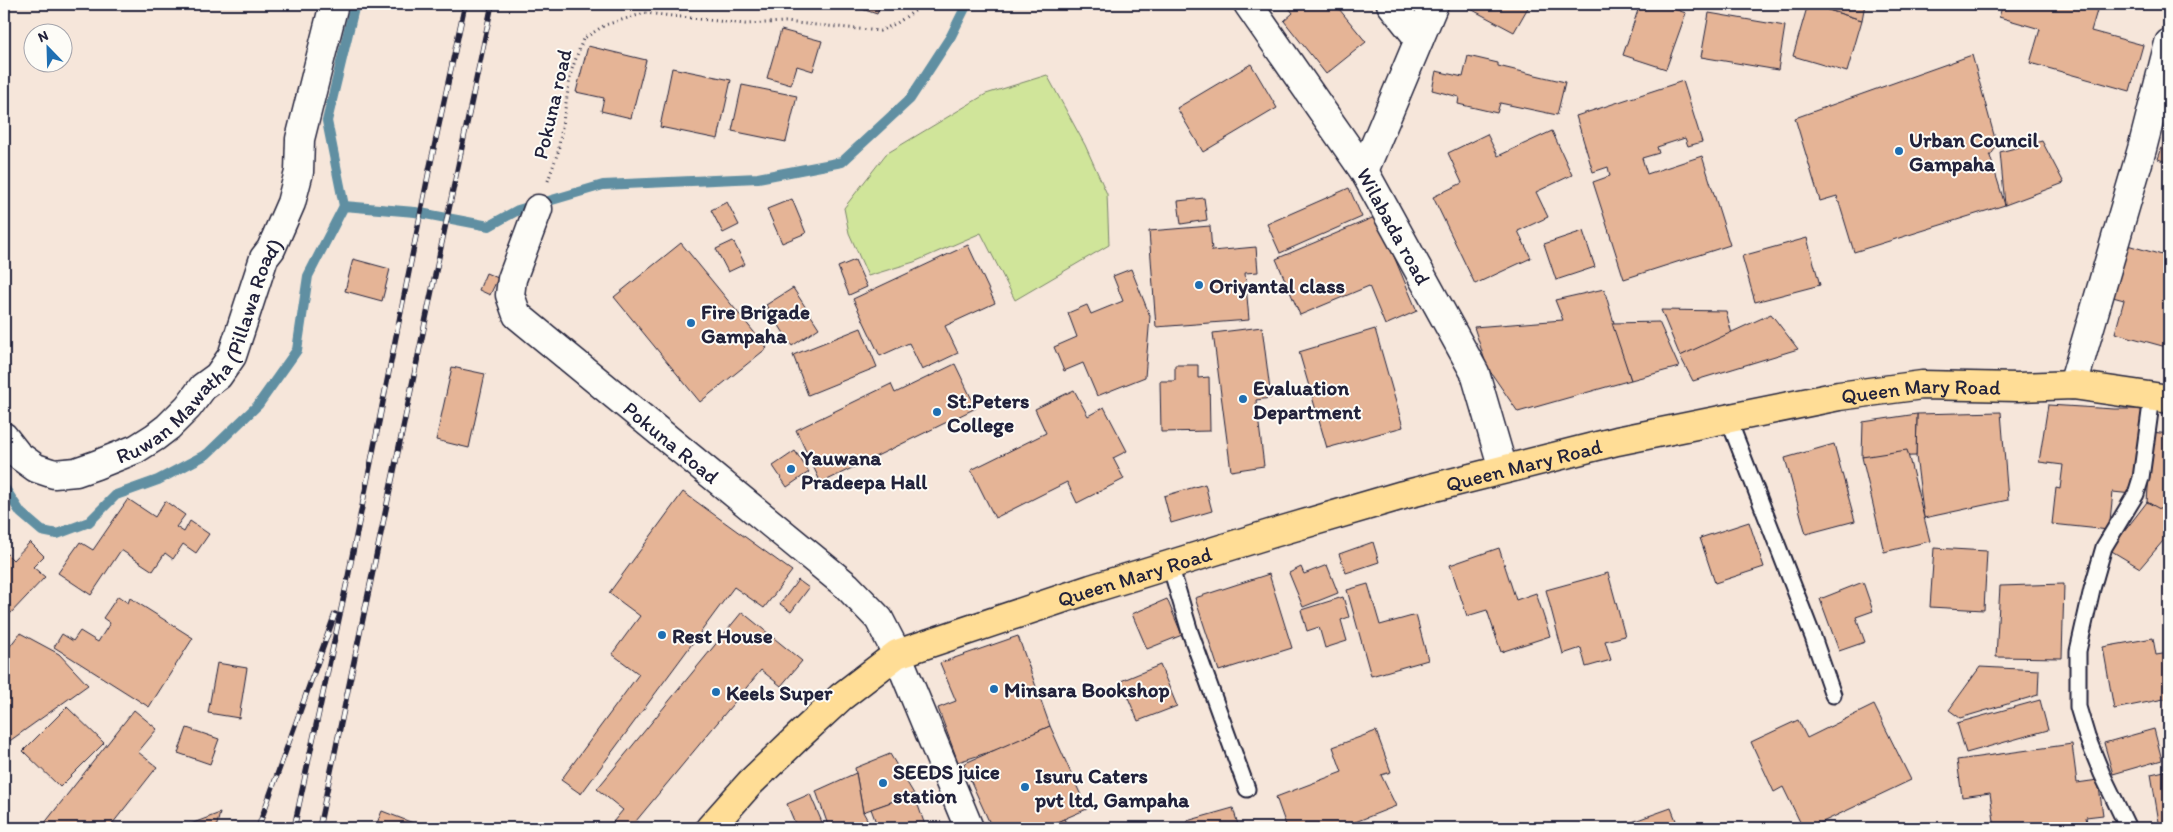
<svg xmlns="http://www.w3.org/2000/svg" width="2173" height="832" font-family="Itim,sans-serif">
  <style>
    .green { fill: #d0e59a; stroke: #79846a }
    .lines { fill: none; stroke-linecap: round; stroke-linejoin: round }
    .stream { stroke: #608fa2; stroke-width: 10 }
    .building { fill: #e5b496; stroke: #22223b }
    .lane-casing { stroke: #22223b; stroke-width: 19 }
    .street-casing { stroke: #22223b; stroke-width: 31 }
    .secondary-casing { stroke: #22223b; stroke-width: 31 }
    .primary-casing { stroke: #22223b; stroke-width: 31 }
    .path { stroke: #22223b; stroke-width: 3; stroke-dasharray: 1 4; stroke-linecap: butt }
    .lane { stroke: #fdfcf7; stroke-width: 15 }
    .street { stroke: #fdfcf7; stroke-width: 28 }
    .secondary { stroke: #fdfcf7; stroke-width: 28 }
    .primary { stroke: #ffdd96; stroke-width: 28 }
    .rail-casing { stroke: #22223b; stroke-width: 5.5 }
    .rail { stroke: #fdfcf7; stroke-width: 4; stroke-dasharray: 11; stroke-linecap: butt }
    .poi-dot { fill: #1f6fb2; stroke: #fdfcf7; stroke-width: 2 }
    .labels { text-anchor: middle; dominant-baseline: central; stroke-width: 4; stroke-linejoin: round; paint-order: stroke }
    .street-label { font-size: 21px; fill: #22223b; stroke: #fdfcf7 }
    .poi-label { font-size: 21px; font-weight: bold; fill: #22223b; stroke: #fdfcf7; text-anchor: start }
  </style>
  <rect width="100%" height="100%" fill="#f6e6da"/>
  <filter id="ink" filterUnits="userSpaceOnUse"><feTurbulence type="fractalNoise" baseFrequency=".02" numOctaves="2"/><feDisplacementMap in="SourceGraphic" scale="10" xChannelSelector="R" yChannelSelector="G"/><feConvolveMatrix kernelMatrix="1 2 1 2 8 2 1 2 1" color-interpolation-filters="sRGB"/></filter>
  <g filter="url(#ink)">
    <path class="green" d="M1047,75l38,70 22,49 2,51 -94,55 -34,-67 -67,29 -46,14 -19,-43 -5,-25 42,-54 100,-60z"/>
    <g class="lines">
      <g class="stream">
        <path d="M344,206l-17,-85 28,-117"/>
        <path d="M4,487l17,26 21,18 15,3 32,-12 27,-27 42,-15 49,-26 51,-49 39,-55 11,-74 36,-70 71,6 74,14 29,-16 85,-25 155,-7 84,-16 68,-63 41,-63 16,-32"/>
      </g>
    </g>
    <g class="building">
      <path d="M847,4h34l-4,10z"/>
      <path d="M1286,4h49l31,38 -40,32 -42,-53 9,-8z"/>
      <path d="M1468,4h62l-16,28 -47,-25z"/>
      <path d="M1640,4h19l27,9 -20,56 -43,-14z"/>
      <path d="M1808,4l54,16 -15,52 -54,-16z"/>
      <path d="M1809,4h56l-3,16z"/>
      <path d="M2003,4h96l-8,27 52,14 -13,46 -100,-28 10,-34 -41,-12z"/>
      <path d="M1709,13l76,13 -7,44 -77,-13z"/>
      <path d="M781,30l41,11 -9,30 -16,-5 -6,19 -24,-7z"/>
      <path d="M588,46l58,14 -15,58 -30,-7 3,-13 -28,-6z"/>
      <path d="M1972,55l25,91 -7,10 15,49 -151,47 -17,-56 -17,5 -25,-83z"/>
      <path d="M1468,56l30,7v3l67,16 -8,33 -57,-12 -3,10 -39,-9 1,-7 -27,-7 4,-19 27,6z"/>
      <path d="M1251,64l26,44 -74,44 -26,-44z"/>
      <path d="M672,68l59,12 -13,59 -58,-12z"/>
      <path d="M1683,81l19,61 -14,4 -3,-8 -28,9 2,6 -17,5 5,16 55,-18 28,89 -106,34 -31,-97 17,-6 -2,-9 -15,5 -17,-56z"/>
      <path d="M742,85l55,11 -11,46 -54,-11z"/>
      <path d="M2169,127v36l-11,-4z"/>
      <path d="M1552,131l20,44 -36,17 12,25 -30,14 13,27 -56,26 -42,-87 29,-14 -14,-30 39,-19 11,22z"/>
      <path d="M2042,141l22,42 -59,22 -5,-53z"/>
      <path d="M1349,188l13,29 -82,36 -13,-29z"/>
      <path d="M1204,198l3,22 -26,4 -3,-23z"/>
      <path d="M792,199l14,34 -24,10 -15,-34z"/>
      <path d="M727,202l12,23 -16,8 -12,-23z"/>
      <path d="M1377,216l40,95 -32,14 -16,-39 -69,29 -24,-56z"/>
      <path d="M1210,226l2,25 44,-4 2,25 -13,1 4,47 -93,7 -7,-96z"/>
      <path d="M1583,231l12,36 -39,13 -12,-36z"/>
      <path d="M1807,238l13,47 -65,17 -13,-46z"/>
      <path d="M733,241l12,23 -17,8 -12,-23z"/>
      <path d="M681,243l86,105 -67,54 -86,-105z"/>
      <path d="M2124,244l45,13v79l-3,11 -51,-14 9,-33 -15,-4z"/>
      <path d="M968,245l27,58 -50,23 13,27 -36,17 -13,-27 -29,13 -27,-57z"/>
      <path d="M353,259l37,10 -8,32 -37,-10z"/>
      <path d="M855,260l12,27 -18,8 -11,-28z"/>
      <path d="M1131,269l19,47 -5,61 -48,19 -14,-33 -19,8 -10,-24 23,-10 -9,-24 19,-8 4,9 32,-13 -10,-25z"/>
      <path d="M486,273l12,5 -8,17 -11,-5z"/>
      <path d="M793,288l26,40 -27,18 -26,-41z"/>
      <path d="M1604,289l27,91 -113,32 -31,-45 -13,-40 89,-7 -8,-20z"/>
      <path d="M1661,310l65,1 6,23 -52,22z"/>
      <path d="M1771,314l27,35 -105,32 -13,-25z"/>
      <path d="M1659,322l20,45 -48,13 -19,-57z"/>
      <path d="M1262,327l9,71 -15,2 8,66 -33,5 -18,-138z"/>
      <path d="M861,328l16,39 -69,28 -15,-40z"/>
      <path d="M1375,329l28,98 -76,21 -28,-96z"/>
      <path d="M955,364l21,44 -155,75 -25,-53 95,-46 4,9z"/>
      <path d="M1175,365h23v13l11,-1 1,54 -49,1 -1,-51h15z"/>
      <path d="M452,367l33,7 -16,74 -33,-8z"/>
      <path d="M1074,390l14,26 16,-9 23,44 -14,7 11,21 -47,24 -10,-21 -72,36 -24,-48 75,-37 -11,-24z"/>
      <path d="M2048,405l66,4h32l-14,85 -19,-2 -4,38 -57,-6 4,-36 4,1 3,-24 -24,-3z"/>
      <path d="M2001,412l7,88 -84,18 -8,-62 1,-42z"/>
      <path d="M1917,414l-1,42 -54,1 1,-35z"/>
      <path d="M2152,432l17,2v82l-22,-14z"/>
      <path d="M1834,444l21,77 -49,13 -21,-76z"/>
      <path d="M1907,450l23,91 -46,11 -22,-95z"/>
      <path d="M795,451l14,21 -22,15 -14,-21z"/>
      <path d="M1205,484l7,27 -41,12 -7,-27z"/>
      <path d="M683,492l109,79 -28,37 -30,-21 -153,207 -20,-14 78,-106 -27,-20 28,-38 -31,-23z"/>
      <path d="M128,499l27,18 10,-16 20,14 -9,12 8,5 6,-11 19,13 -13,19 -13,-9 -10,15 -8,-6 -12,18 -32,-21 -30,45 -33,-22 22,-31 13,8z"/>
      <path d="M2147,502l22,12v20l-29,34 -30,-18z"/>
      <path d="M1749,522l15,45 -49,16 -15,-45z"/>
      <path d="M30,542l14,14 -11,11 12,10 -36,38 -5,-5v-59l9,9z"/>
      <path d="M1373,542l6,20 -33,11 -7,-19z"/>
      <path d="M1499,548l17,52 20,-7 14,43 -49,16 -14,-42 -20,6 -17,-51z"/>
      <path d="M1934,548l53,3 -3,59 -54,-3z"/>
      <path d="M1327,565l11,28 -35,14 -14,-34 12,-6 3,7z"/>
      <path d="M1608,573l17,63 -20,5 6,19 -25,7 -5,-19 -18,6 -17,-64z"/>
      <path d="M1269,574l23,74 -73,23 -24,-73z"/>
      <path d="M798,580l11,8 -18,24 -11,-8z"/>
      <path d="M1863,582l10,29 -17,6 9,25 -26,9 -19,-52z"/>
      <path d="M1368,584l12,41 36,-10 12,45 -57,16 -24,-86z"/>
      <path d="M2064,584l-2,74 -66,-1 4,-71z"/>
      <path d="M118,596l10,7 2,-5 63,40 -44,69 -95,-60 8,-13 11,7 7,-10 18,11 12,-19 -7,-5z"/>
      <path d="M1343,597l6,20 -8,3 6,21 -22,7 -6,-21 -12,4 -6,-21z"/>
      <path d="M1167,599l15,36 -35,14 -15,-35z"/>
      <path d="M2169,609v31l-4,-1z"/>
      <path d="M742,612l60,49 -21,25 -20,-16 -125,151 9,7h-37l15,-18 -26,-21z"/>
      <path d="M20,633l39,21 29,31 -84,60v-91z"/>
      <path d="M1018,636l32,90 -51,23 -41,13 -20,-54 18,-7 -16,-38z"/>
      <path d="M2153,638l3,17 13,-2v45l-55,11 -11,-62z"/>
      <path d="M217,663l30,5 -8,50 -31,-5z"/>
      <path d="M1160,665l17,41 -39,15 -17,-40z"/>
      <path d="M1980,667l59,3 -1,25 -78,23 -11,-8z"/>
      <path d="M2040,700l8,30 -82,23 -9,-30z"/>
      <path d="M1874,705l37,75 -101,48h-7l-20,-41 -9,5 -23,-50 47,-22 9,18z"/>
      <path d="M67,707l37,36 -44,44 -37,-36z"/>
      <path d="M134,710l23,19 -19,23 19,15 -48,61h-59l-6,-4z"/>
      <path d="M1050,726l37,83 -44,19h-51l-29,-64z"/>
      <path d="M187,728l32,11 -9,25 -32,-11z"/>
      <path d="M2154,729l8,31 -49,14 -9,-31z"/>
      <path d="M1376,731l15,41 -10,3 15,31 -56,22h-53l-11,-31 66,-25 -9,-25z"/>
      <path d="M2072,744l5,39 21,-3 5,35 -17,2 2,11h-43l-1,-4 -29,4h-20l-5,-35 -28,4 -5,-37z"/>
      <path d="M890,754l24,40 -51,18 -8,-44z"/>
      <path d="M2169,770v58h-9l-9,-54z"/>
      <path d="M856,773l7,39 9,16h-43l-13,-37z"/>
      <path d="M810,794l14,33 -27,1 -10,-24z"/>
      <path d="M914,794l12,34h-48l-7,-19z"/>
      <path d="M1233,808l6,20h-50l-2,-7z"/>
      <path d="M1671,808l8,20h-64z"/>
      <path d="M382,811l44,17h-51z"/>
      <path d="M220,813l-4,15h-36z"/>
      <path d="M1064,819l5,9h-26z"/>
    </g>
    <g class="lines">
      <defs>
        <g id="lane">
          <path d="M1728,418l85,219 20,58"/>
          <path d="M1170,565l20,67 57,157"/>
          <path d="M2128,828l-26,-54 -15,-37 -9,-30v-56l14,-62 12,-42 32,-53 5,-16 11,-81"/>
        </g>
        <g id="street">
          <path id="s1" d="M1248,4l116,167 111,202 28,96"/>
          <path d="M1391,4l28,35"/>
          <path d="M1364,171l70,-167"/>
          <path id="s2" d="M538,209l-26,70 -2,16 7,20 330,271 32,33 18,35"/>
          <path d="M2073,385l69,-236 27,-106"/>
          <path id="s3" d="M4,437l14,18 18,13 18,6 22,-2 20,-7 40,-16 19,-12 13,-10 20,-20 15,-20 15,-11 14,-20 32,-98 7,-9 20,-46 8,-31 1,-33 34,-135"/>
        </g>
        <path id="secondary" d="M897,654l72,174"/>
        <g id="primary">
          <path id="s4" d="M710,828l40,-45 50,-48 41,-38 56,-43 194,-65 182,-56 130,-38 214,-54 222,-45 83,-11 95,2 56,-2 96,14"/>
        </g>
      </defs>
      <use href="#lane" class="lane-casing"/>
      <use href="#street" class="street-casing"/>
      <use href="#secondary" class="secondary-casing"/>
      <use href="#primary" class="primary-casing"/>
      <path class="path" d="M548,181l10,-29 13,-80 12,-33 22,-14 40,-12 100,11 40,-2 95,9 17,-8 19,-13 3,-6"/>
      <use href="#lane" class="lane"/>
      <use href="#street" class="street"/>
      <use href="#secondary" class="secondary"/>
      <use href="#primary" class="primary"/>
      <defs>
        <g id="rail">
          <path d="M258,828l77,-214"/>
          <path d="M294,828l54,-251 81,-406 36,-167"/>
          <path d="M319,828l173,-824"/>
        </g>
      </defs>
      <use href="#rail" class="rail-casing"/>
      <use href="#rail" class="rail"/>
    </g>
  </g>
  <g class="poi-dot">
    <circle cx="1899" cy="151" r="5"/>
    <circle cx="1199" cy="285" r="5"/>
    <circle cx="691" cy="323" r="5"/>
    <circle cx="1243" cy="399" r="5"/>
    <circle cx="937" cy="412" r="5"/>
    <circle cx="791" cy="469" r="5"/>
    <circle cx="662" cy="635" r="5"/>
    <circle cx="994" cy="689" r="5"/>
    <circle cx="716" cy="692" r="5"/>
    <circle cx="883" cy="783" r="5"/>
    <circle cx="1025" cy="787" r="5"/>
  </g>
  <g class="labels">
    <g class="street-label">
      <text transform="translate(552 104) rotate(-77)">Pokuna road</text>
      <text stroke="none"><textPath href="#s1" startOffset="266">Wilabada road</textPath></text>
      <text stroke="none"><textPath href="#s3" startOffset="270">Ruwan Mawatha (Pillawa Road)</textPath></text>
      <text stroke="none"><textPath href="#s4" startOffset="1316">Queen Mary Road</textPath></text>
      <text stroke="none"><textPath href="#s2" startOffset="312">Pokuna Road</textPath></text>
      <text stroke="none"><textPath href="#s4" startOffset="911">Queen Mary Road</textPath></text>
      <text stroke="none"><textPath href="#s4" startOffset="506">Queen Mary Road</textPath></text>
    </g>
    <g class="poi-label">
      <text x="1909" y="139">Urban Council<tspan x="1909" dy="24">Gampaha</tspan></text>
      <text x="1209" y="285">Oriyantal class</text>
      <text x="701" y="311">Fire Brigade<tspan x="701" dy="24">Gampaha</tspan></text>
      <text x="1253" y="387">Evaluation<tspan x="1253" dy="24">Department</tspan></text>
      <text x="947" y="400">St.Peters<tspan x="947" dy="24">College</tspan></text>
      <text x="801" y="457">Yauwana<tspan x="801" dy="24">Pradeepa Hall</tspan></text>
      <text x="672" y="635">Rest House</text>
      <text x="1004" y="689">Minsara Bookshop</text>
      <text x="726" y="692">Keels Super</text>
      <text x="893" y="771">SEEDS juice<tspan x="893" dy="24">station</tspan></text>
      <text x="1035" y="775">Isuru Caters<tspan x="1035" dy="24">pvt ltd, Gampaha</tspan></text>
    </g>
  </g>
  <rect width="2173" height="832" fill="none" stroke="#fdfcf7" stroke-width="20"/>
  <rect x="10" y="10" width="2153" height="812" fill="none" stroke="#22223b" stroke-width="2" filter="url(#ink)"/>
  <g transform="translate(48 48) rotate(337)"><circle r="24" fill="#fdfcf7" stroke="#a5a5ac"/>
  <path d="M0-4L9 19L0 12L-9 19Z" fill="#1f6fb2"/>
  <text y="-8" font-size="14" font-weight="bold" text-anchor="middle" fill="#22223b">N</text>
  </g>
</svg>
